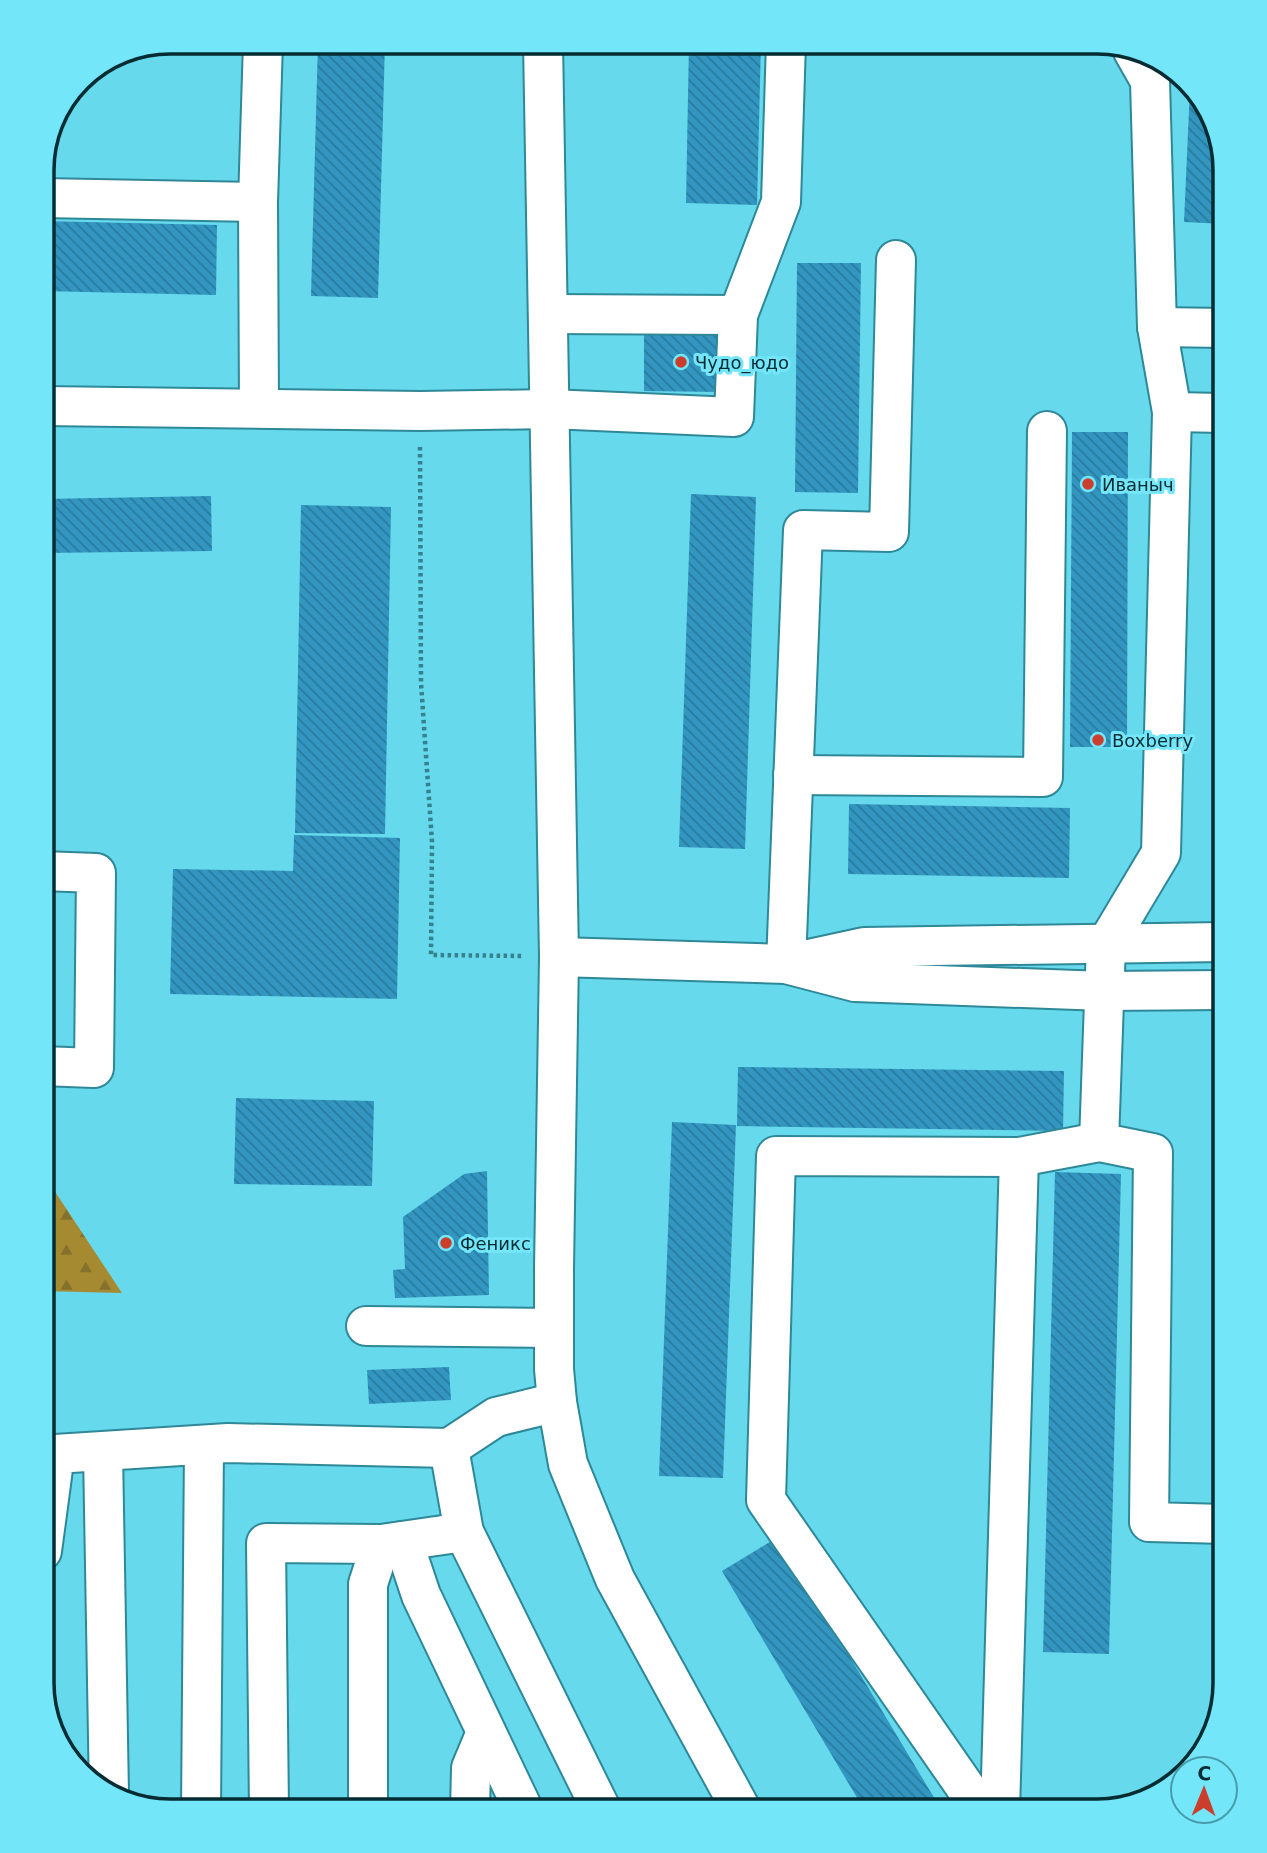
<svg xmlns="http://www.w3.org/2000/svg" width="1267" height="1853" font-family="'DejaVu Sans',sans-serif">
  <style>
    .forest { fill: url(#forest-firs) }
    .building { fill: url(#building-back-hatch) }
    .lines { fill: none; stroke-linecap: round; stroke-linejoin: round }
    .minor-casing { stroke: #2e8897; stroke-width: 42 }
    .path { stroke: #35818e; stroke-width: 4.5; stroke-dasharray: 3.5 3.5; stroke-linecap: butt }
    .minor { stroke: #fff; stroke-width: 38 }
    .poi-dot { fill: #ca3e2b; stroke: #74e6fa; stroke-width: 2.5 }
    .labels { text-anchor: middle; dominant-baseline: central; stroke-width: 6; stroke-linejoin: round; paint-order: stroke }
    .poi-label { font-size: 18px; fill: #052c32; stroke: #74e6fa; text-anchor: start }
    .rim { fill: none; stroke: #052c32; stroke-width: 3.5 }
  </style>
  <defs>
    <pattern id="forest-firs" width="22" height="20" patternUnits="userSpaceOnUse" patternTransform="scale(1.75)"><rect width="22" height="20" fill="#a68a32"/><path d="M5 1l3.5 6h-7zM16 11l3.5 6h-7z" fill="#85712b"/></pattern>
    <pattern id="building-back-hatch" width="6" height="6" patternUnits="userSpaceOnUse" patternTransform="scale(1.75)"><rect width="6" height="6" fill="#3296c0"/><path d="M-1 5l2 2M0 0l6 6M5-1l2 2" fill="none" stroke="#287b9d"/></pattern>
  </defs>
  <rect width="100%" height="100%" fill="#66d9ed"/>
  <path class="forest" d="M42,1172l80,121 -80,-2z"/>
  <g class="building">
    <path d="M318,42h67l-7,256 -67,-2z"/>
    <path d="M689,42h72l-4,163 -71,-2z"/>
    <path d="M1190,88l18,18 17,64v54l-41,-2z"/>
    <path d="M42,221l175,4 -1,70 -174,-4z"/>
    <path d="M797,263h64l-3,230 -63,-1z"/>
    <path d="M719,325v67l-75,-1v-65z"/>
    <path d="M1072,432h56l-1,315h-57z"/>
    <path d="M691,494l65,3 -11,352 -66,-2z"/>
    <path d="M211,496l1,55 -170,2v-54z"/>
    <path d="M301,505l90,2 -6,327 -90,-1z"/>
    <path d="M849,804l221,4 -1,70 -221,-4z"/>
    <path d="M294,835l106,3 -3,161 -227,-5 3,-125 120,2z"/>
    <path d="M738,1067l326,4 -1,60 -326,-5z"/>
    <path d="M236,1098l138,3 -2,85 -138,-2z"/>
    <path d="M672,1122l64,3 -13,353 -64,-2z"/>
    <path d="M487,1171l2,124 -94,3 -2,-28 12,-1 -2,-52 61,-43z"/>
    <path d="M1055,1172l66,2 -12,480 -66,-2z"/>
    <path d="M449,1367l2,33 -82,4 -2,-34z"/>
    <path d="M778,1537l164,274h-77l-143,-240z"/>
  </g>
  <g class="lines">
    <defs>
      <g id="minor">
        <path d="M543,42l16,915 -5,312v100l3,33 11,62 47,115 127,232"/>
        <path d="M42,198l216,4"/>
        <path d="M548,314l190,1"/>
        <path d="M1157,327l68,1"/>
        <path d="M42,406l378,5 130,-2 184,8 4,-102 43,-113 5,-160"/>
        <path d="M259,408l-1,-206 5,-160"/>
        <path d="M1172,412l53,1"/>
        <path d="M793,775l250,2 4,-346"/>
        <path d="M559,957l227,7 69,18 249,9 121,-1"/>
        <path d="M795,962l69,-15 361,-5"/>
        <path d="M786,964l17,-434 86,2 7,-272"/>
        <path d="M42,1066l52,2 2,-195 -54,-2"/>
        <path d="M1099,1142l7,-197 55,-92 11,-441 -15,-85 -7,-246 -17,-30"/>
        <path d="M366,1326l188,2"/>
        <path d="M449,1448l15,84 138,279"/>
        <path d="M103,1452l6,343"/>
        <path d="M403,1541l18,54 103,216"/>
        <path d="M42,1551l13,-97 173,-11 221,5 47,-31 61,-15"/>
        <path d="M201,1811l3,-366"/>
        <path d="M269,1811l-3,-268 115,1 83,-12"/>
        <path d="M368,1811v-227l13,-40"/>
        <path d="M470,1811l1,-43 15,-36"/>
        <path d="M982,1811l-216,-311 10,-344 243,1 80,-15 54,11 -4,369 76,2"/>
        <path d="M1000,1811l19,-654"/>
      </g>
    </defs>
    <use href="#minor" class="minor-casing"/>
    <path class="path" d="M420,447l1,236 11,159 -1,113 92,1"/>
    <use href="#minor" class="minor"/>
  </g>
  <g class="poi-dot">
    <circle cx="681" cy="362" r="7"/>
    <circle cx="1088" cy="484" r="7"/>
    <circle cx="1098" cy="740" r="7"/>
    <circle cx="446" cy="1243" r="7"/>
  </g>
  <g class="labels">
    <g class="poi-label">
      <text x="695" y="362">Чудо_юдо</text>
      <text x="1102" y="484">Иваныч</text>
      <text x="1112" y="740">Boxberry</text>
      <text x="460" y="1243">Феникс</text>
    </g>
  </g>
  <path d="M0 0H1267V1853H0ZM170 54H1097A116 116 0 0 1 1213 170V1683A116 116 0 0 1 1097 1799H170A116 116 0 0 1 54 1683V170A116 116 0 0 1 170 54Z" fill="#74e6fa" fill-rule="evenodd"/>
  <path class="rim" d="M170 54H1097A116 116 0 0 1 1213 170V1683A116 116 0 0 1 1097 1799H170A116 116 0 0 1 54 1683V170A116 116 0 0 1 170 54Z"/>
  <g transform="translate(1204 1790) rotate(1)"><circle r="33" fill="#74e6fa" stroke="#489caa" stroke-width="2"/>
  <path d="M0-5L12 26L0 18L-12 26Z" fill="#ca3e2b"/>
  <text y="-10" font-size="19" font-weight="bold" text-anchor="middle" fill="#052c32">С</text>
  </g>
</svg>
